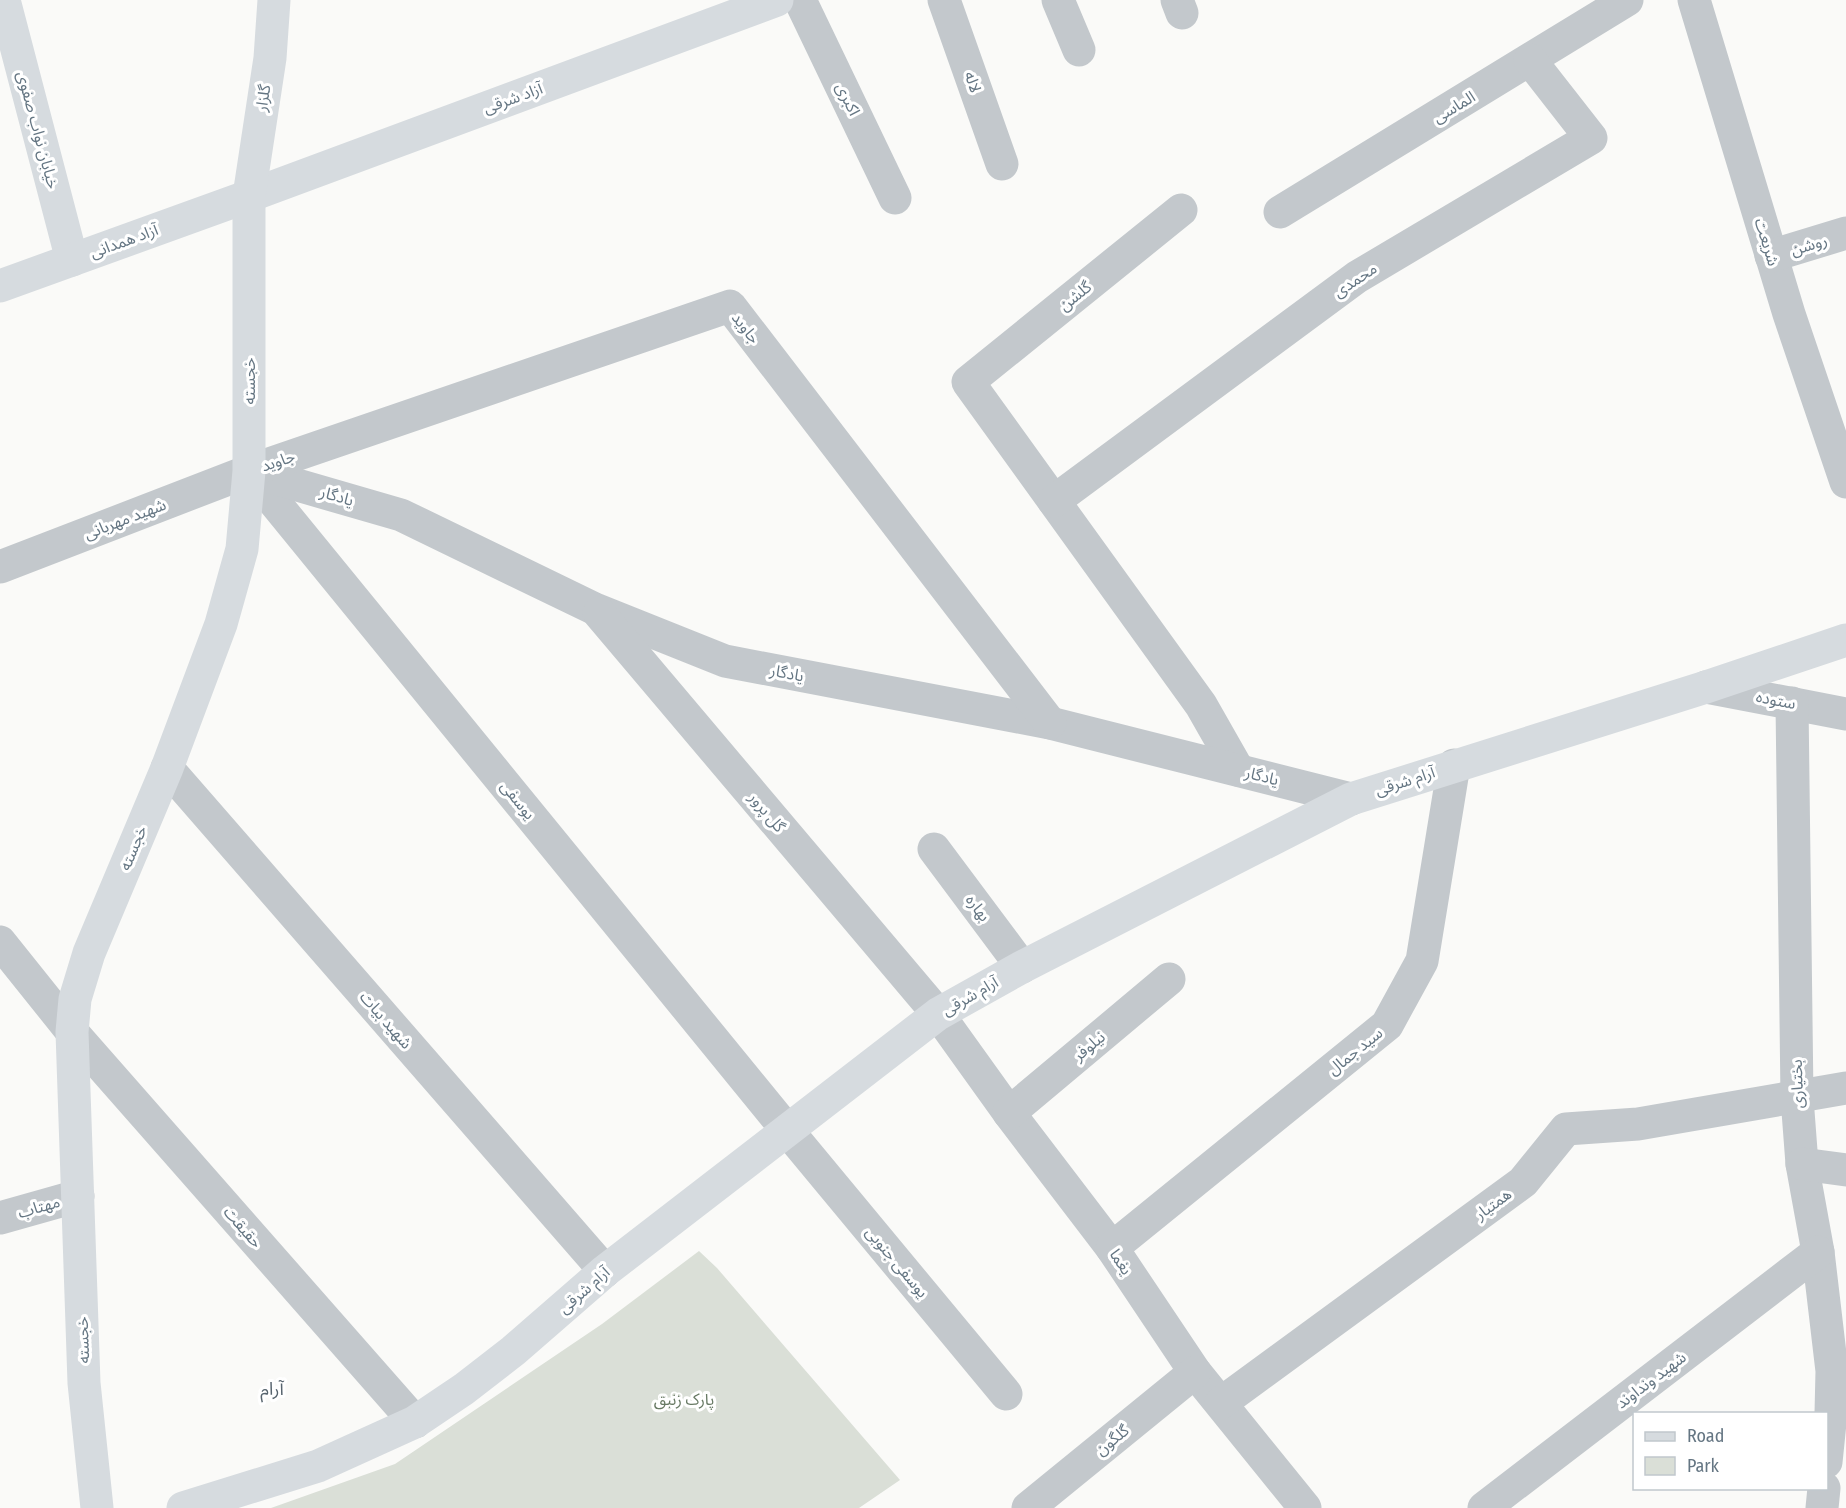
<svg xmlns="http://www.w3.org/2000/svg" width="1846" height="1508" font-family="'Fira Sans Condensed','Noto Sans Arabic',sans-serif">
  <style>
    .green { fill: #dadfd7 }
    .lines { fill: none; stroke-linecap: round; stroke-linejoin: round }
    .street { stroke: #c3c8cc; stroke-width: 33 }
    .secondary { stroke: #d6dbdf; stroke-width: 33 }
    .labels { text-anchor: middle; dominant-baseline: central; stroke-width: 6; stroke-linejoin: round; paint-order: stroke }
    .street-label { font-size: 16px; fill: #657683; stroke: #fff }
    .park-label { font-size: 16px; fill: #687a64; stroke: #fff }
    .neighbourhood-label { font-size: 18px; fill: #57646e; stroke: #fff }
  </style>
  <rect width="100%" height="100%" fill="#fafaf8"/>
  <path class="green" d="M699,1251l18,17 183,212 -41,28h-588l124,-44 207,-140z"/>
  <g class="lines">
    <g class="street">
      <path d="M800,0l95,198"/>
      <path d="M944,0l58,164"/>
      <path d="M1058,0l21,50"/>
      <path d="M1177,0l5,13"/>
      <path d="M1694,0l95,314 57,168"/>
      <path d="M1181,210l-213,172 233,323 37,65"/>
      <path d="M1280,212l347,-212"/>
      <path d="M1771,256l75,-23"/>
      <path d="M249,471l538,659 219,264"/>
      <path d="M249,471l152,44 194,94 130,52 325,62 301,76"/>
      <path d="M1054,501l303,-224 234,-139 -61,-78"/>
      <path d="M0,567l249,-96 481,-165 320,417"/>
      <path d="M599,613l339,401 71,99 103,135 83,124 110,136"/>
      <path d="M1706,687l140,27"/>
      <path d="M1792,703l5,395 5,66 16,88 14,119 -1,42 -5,49"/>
      <path d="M167,768l438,503"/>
      <path d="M934,849l88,118"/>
      <path d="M0,942l72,90 343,390"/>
      <path d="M1009,1113l160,-134"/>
      <path d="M1802,1164l44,6"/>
      <path d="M0,1218l78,-22"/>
      <path d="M1112,1248l275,-223 35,-64 32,-196"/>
      <path d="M1221,1403l302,-221 43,-53 72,-5 208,-36"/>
      <path d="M1028,1508l167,-136"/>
      <path d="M1484,1508l334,-256"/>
      <path d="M1822,1508l2,-20"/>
    </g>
    <g class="secondary">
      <path d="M4,0l68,260"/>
      <path d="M0,286l249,-90 528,-196"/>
      <path d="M97,1508l-13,-125 -12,-351 3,-33 14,-46 78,-185 54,-144 21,-75 7,-78v-275l21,-138 4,-58"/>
      <path d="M183,1508l135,-42 97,-44 49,-33 49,-38 92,-80 333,-257 84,-47 329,-168 355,-112 140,-47"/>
    </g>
  </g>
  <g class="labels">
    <g class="street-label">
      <text transform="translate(973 82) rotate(71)">لاله</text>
      <text transform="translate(263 98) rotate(-81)">گلزار</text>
      <text transform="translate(513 98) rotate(-20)">آزاد شرقی</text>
      <text transform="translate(848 99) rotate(64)">اکبری</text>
      <text transform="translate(1454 107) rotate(-31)">الماسی</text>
      <text transform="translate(38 130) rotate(75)">خیابان نواب صفوی</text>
      <text transform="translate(124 241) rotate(-20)">آزاد همدانی</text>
      <text transform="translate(1767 242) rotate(73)">شریعت</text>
      <text transform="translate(1809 245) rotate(-17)">روشن</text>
      <text transform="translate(1355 280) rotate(-34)">محمدی</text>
      <text transform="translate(1075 296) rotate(-39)">گلشن</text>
      <text transform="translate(746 328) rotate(52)">جاوید</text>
      <text transform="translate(249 381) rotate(-90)">خجسته</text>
      <text transform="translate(278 461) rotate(-19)">جاوید</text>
      <text transform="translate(337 496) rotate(16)">یادگار</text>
      <text transform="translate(125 519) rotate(-21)">شهید مهربانی</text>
      <text transform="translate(787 673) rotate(11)">یادگار</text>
      <text transform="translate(1776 700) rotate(11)">ستوده</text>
      <text transform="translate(1262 776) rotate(14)">یادگار</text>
      <text transform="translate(1405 781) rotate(-18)">آرام شرقی</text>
      <text transform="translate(518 800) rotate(51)">یوسفی</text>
      <text transform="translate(767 812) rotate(50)">گل پرور</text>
      <text transform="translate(133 848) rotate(-67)">خجسته</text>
      <text transform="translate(978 908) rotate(53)">بهاره</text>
      <text transform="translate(970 996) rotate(-30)">آرام شرقی</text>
      <text transform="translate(386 1020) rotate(49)">شهید بیات</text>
      <text transform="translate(1089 1046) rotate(-40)">نیلوفر</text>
      <text transform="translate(1355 1051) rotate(-39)">سید جمال</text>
      <text transform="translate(1797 1084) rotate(-92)">بختیاری</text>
      <text transform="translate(1493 1204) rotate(-36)">همتیار</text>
      <text transform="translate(39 1207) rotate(-16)">مهتاب</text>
      <text transform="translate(243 1227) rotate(49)">حقیقت</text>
      <text transform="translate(897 1262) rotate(50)">یوسفی جنوبی</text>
      <text transform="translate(1121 1262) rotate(56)">یغما</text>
      <text transform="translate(584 1290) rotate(-41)">آرام شرقی</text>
      <text transform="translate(83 1340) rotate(-92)">خجسته</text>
      <text transform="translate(1651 1380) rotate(-37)">شهید ونداوند</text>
      <text transform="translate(1112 1440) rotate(-39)">گلگون</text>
    </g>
    <g class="park-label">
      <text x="684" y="1399">پارک زنبق</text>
    </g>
    <g class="neighbourhood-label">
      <text x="272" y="1389">آرام</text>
    </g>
  </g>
  <rect x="1633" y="1412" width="195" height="78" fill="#ffffff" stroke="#c1c8cd" stroke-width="1.5"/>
  <rect x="1645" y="1432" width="30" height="9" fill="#d6dbdf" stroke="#c1c8cd" stroke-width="1.5"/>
  <text x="1687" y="1442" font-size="18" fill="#657683">Road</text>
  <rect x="1645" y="1457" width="30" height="18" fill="#dadfd7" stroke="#c1c8cd" stroke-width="1.5"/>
  <text x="1687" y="1472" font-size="18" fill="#657683">Park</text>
</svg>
